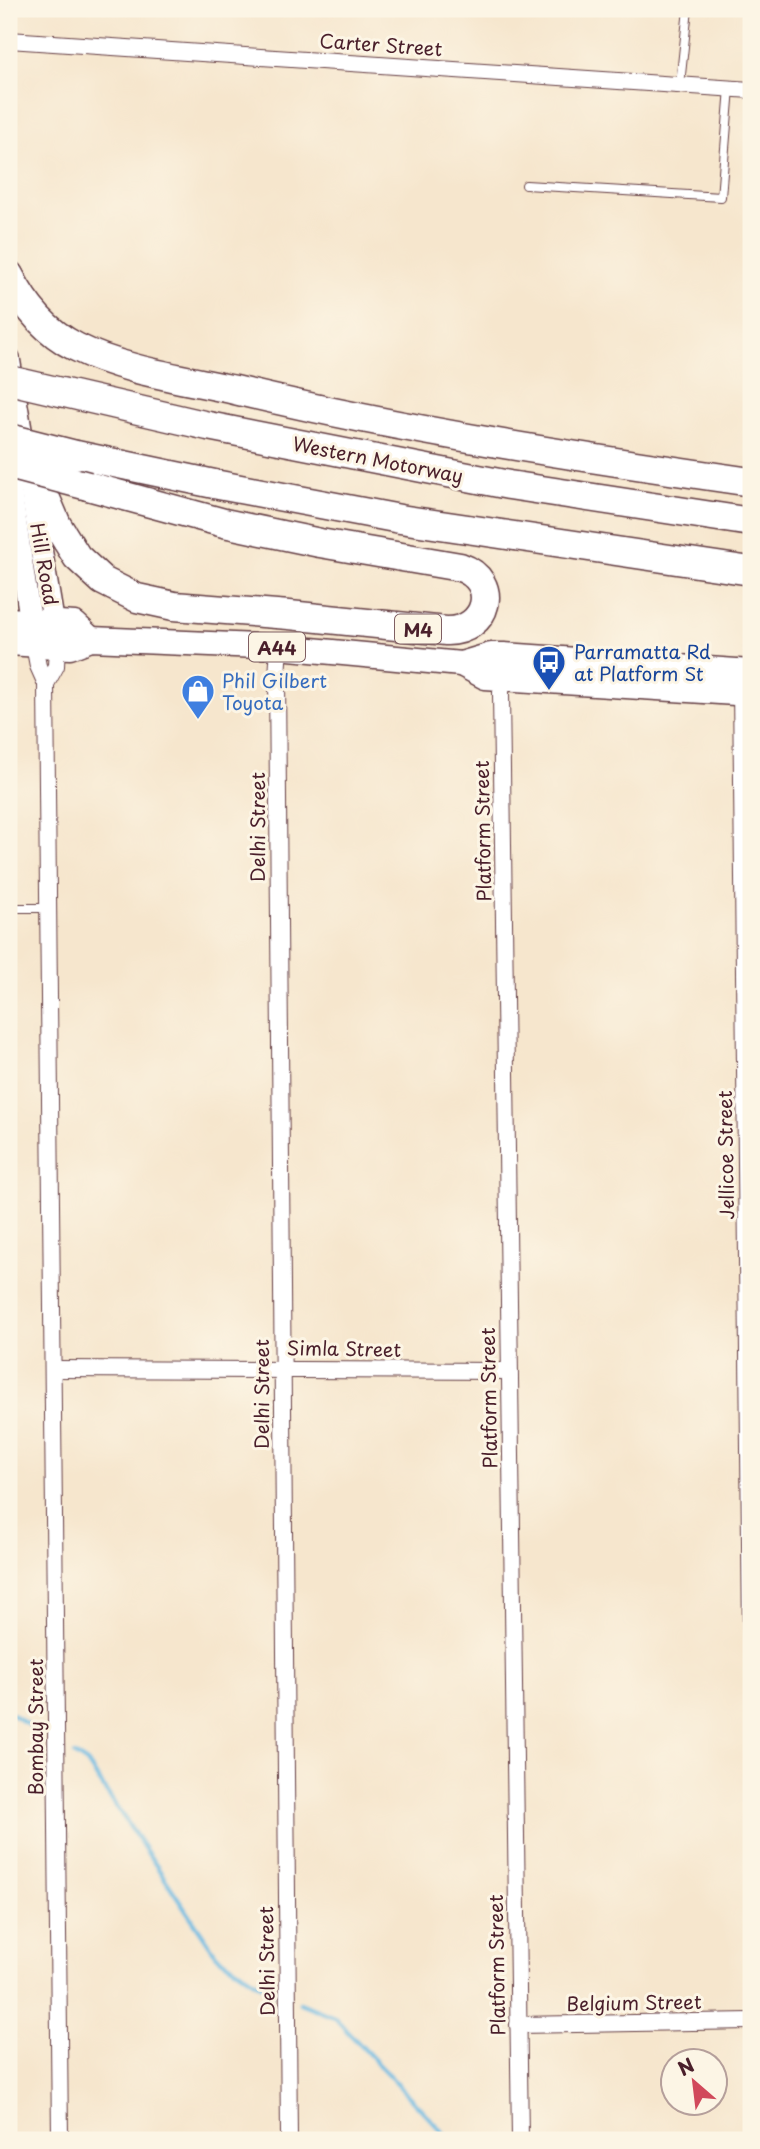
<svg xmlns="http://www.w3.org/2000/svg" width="760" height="2149" font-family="'Playpen Sans',sans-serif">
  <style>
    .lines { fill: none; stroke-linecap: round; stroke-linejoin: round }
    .stream { stroke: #66b7e1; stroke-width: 4.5 }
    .service-casing { stroke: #643d43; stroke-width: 10 }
    .minor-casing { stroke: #643d43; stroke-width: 18 }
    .secondary-casing { stroke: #643d43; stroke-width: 24 }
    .trunk-casing { stroke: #643d43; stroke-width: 27 }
    .motorway-casing { stroke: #643d43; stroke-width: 31 }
    .service { stroke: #fff; stroke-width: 8 }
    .minor { stroke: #fff; stroke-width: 16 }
    .secondary { stroke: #fff; stroke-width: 21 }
    .trunk { stroke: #fff; stroke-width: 24 }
    .motorway { stroke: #fff; stroke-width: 28 }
    .motorway-bridge-casing { stroke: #643d43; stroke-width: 31; stroke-linecap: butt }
    .motorway-bridge { stroke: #fff; stroke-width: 28 }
    .labels { text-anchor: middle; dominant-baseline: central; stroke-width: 6; stroke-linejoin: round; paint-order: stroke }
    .shield { fill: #fcf5e5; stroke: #7f5f63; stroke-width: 2 }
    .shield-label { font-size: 18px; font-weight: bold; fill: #4a1f2b }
    .street-label { font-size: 19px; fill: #4a1f2b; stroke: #fcf5e5 }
    .transit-label { font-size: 19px; fill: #164399; stroke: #fcf5e5; text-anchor: start }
    .shop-label { font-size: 19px; fill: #366cbe; stroke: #fcf5e5; text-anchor: start }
  </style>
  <rect width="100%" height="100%" fill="#fcf5e5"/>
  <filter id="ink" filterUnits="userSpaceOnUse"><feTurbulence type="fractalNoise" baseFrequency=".0143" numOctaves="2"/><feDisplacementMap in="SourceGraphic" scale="14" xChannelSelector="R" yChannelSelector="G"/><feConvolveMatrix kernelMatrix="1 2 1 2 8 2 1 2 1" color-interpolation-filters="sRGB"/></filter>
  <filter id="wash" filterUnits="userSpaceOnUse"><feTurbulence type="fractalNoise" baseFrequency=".00686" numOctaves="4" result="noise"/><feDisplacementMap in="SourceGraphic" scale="28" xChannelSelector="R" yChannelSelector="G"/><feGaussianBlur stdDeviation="1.57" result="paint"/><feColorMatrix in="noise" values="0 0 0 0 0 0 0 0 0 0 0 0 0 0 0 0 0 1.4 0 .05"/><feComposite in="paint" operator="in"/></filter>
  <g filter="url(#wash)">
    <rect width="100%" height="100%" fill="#f6e6cd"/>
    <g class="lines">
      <g class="stream">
        <path d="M9,1712l30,20"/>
        <path d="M75,1755l12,8 130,193 56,37"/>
        <path d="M300,2003l34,14 116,123"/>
      </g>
    </g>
  </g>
  <g filter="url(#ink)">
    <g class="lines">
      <defs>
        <g id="service">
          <path d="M680,84l8,-75"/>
          <path d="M526,185l195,12 9,-109"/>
          <path d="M9,908h40"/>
        </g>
        <g id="minor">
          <path d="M9,40l742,50"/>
          <path d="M34,645l4,21 8,18 14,1456"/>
          <path d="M279,647l-2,29 12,1464"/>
          <path d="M503,669l-2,24 19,1447"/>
          <path d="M46,684l10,-18 1,-20"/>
          <path d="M741,686l10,953"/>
          <path d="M53,1369l456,2"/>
          <path d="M518,2025l233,-4"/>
        </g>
        <g id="secondary">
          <path d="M9,358l47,279"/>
          <path d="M9,479l24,157"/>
        </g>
        <g id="trunk">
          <path d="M9,620l66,4 16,15"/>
          <path d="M9,643l61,4 21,-8 188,8 182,17 30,-9h13l247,17"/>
          <path d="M461,664l24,13 266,17"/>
        </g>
        <g id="motorway">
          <path d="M9,275c15,30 37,57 67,72 45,23 109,32 159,43 170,41 343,67 516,92"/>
          <path d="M65,393l143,33 301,59 242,37"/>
          <path d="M27,454l30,71 20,32 26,24 34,17 37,8 115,9 157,16c42,1 55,-50 14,-64l-140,-24 -96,-20 -136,-37"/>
          <path d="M76,455l143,30 181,34 351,52"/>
        </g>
      </defs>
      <use href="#service" class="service-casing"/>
      <use href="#minor" class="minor-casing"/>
      <use href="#secondary" class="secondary-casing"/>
      <use href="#trunk" class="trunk-casing"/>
      <use href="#motorway" class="motorway-casing"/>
      <use href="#service" class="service"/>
      <use href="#minor" class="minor"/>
      <use href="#secondary" class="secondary"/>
      <use href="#trunk" class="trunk"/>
      <use href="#motorway" class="motorway"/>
      <defs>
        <g id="motorway-bridge">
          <path d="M9,380l56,13"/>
          <path d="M9,438l67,17"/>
          <path d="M9,465l79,21"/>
        </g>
      </defs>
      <use href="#motorway-bridge" class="motorway-bridge-casing"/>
      <use href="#motorway-bridge" class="motorway-bridge"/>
    </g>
  </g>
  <defs>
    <symbol id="bus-pin" viewBox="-11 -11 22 30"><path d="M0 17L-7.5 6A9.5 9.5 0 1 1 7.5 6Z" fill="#1a4fb4" stroke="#fcf5e5"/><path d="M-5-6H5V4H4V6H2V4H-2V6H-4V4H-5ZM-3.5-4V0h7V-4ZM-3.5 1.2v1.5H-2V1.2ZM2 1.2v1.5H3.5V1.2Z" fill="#fff"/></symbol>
    <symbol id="shop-pin" viewBox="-11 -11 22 30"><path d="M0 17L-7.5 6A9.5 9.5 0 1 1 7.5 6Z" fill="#3f7fe0" stroke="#fcf5e5"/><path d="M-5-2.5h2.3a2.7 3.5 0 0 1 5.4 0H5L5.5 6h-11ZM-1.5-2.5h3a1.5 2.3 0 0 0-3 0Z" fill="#fff"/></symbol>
  </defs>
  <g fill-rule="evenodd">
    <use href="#bus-pin" x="530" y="643" width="38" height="52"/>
    <use href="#shop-pin" x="179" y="672" width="38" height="52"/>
  </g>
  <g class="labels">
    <g class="shield">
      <rect x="395" y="614.5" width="46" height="29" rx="5"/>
      <rect x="249" y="632.5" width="56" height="29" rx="5"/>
    </g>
    <g class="shield-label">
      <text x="418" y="629">M4</text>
      <text x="277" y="647">A44</text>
    </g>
    <g class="street-label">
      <text transform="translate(381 44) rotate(4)">Carter Street</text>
      <text transform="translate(378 459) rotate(11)">Western Motorway</text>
      <text transform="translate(45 564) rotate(80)">Hill Road</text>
      <text transform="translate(257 827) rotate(-90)">Delhi Street</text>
      <text transform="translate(482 831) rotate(-91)">Platform Street</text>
      <text transform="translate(725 1155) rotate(-91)">Jellicoe Street</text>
      <text transform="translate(344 1348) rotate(1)">Simla Street</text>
      <text transform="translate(261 1394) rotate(-90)">Delhi Street</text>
      <text transform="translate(488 1398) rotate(-91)">Platform Street</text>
      <text transform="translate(35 1727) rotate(-90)">Bombay Street</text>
      <text transform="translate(266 1961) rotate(-91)">Delhi Street</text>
      <text transform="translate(496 1965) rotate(-91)">Platform Street</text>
      <text transform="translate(634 2002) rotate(-1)">Belgium Street</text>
    </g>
    <g class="transit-label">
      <text x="574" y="651">Parramatta Rd<tspan x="574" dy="22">at Platform St</tspan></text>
    </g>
    <g class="shop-label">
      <text x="222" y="680">Phil Gilbert<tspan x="222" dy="22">Toyota</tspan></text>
    </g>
  </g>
  <rect width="760" height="2149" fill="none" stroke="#fcf5e5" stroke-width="35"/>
  <g transform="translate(694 2082) rotate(332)"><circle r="33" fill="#fcf5e5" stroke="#b59f9b" stroke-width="2"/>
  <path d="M0-5L12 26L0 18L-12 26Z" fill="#d1495b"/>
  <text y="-10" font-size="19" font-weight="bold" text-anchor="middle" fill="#4a1f2b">N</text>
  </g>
</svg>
